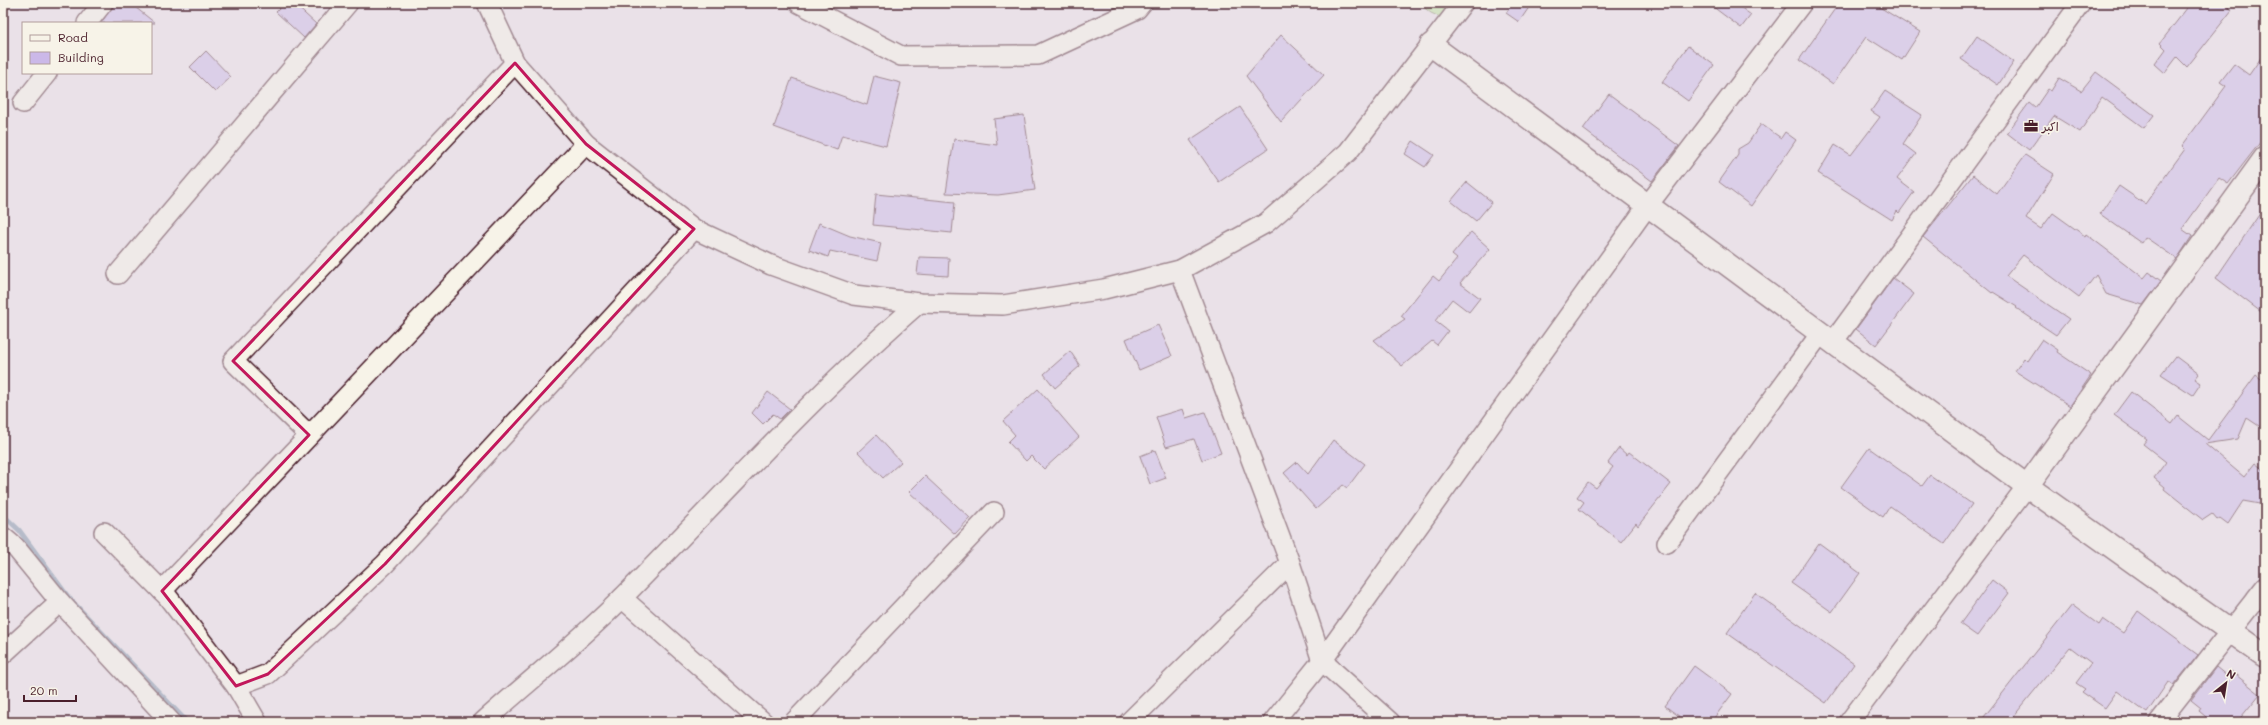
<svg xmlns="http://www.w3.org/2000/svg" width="2268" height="725" font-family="Mali,'Playpen Sans Arabic',sans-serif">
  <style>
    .green { fill: #bee49f; stroke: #848265 }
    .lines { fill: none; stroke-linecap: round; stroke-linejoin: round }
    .stream { stroke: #788da5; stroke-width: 5 }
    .building { fill: #cbb8e8; stroke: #4a1f2b }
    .minor-casing { stroke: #4a1f2b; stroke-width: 22 }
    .tertiary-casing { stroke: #4a1f2b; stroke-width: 25 }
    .minor { stroke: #f7f3e8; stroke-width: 19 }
    .tertiary { stroke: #f7f3e8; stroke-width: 22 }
    .marked { fill: none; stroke: #c2185b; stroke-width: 3; stroke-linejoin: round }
    .labels { text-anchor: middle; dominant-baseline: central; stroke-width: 3.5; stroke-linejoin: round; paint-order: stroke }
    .poi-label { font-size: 12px; fill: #4a1f2b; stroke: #f7f3e8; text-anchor: start }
  </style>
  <rect width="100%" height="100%" fill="#eae1e8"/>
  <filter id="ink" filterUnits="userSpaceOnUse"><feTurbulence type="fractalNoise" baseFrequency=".025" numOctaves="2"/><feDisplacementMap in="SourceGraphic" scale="8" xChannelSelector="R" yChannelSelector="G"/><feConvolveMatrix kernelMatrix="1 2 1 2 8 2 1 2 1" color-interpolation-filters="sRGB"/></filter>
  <g filter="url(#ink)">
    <path class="green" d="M1418,3h36l-8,11 -6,3 -9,-4z"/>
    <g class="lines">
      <path class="stream" d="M3,515l16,15 50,68 118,124"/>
    </g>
    <g class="building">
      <path d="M115,3h15l25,20h-54z"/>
      <path d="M285,3h8l23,21 -12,14 -28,-26z"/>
      <path d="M1513,3h19l-13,19 -13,-9z"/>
      <path d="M1708,3h27l16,12 -10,13z"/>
      <path d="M1839,3h34l47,29 -18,28 -36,-23 -33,47 -34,-24z"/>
      <path d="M2191,3h31l10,7 -45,57 -10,-10 -12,16 -10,-9 11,-15 -6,-6z"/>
      <path d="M1281,35l43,40 -43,47 -35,-46z"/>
      <path d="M1977,36l37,26 -16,23 -37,-26z"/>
      <path d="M1688,46l26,19 -26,36 -26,-19z"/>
      <path d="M206,51l25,26 -16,15 -25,-25z"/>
      <path d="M2265,52v84l-37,48 -9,-6 -37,51 10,7 -15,23 -32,-22 -4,6 -41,-29 19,-28 26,18 40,-55 -3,-3 44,-60 -6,-4 14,-18 15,11z"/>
      <path d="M2096,72l58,43 -10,13 -42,-31 -22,35 -26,-16 -25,34 -22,-17 22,-30 6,5 13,-19 3,2 8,-13 22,13z"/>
      <path d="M874,76l27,7 -15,63 -44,-11 -5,15 -63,-23 18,-49 75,27z"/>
      <path d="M1885,91l37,24 -19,29 13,10 -19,25 17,13 -15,21 -2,-2 -5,9 -74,-47 17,-28 16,10 29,-38 -9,-6z"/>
      <path d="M1609,94l70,52 -27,35 -69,-52z"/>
      <path d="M1240,107l28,42 -49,33 -29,-42z"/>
      <path d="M1024,115l11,75 -37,5 -52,-2 8,-54 43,6 -3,-26z"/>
      <path d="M1761,124l20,14 4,-6 11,8 -45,66 -32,-24 19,-27v-6l10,-6z"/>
      <path d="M1413,141l21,14 -9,12 -20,-13z"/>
      <path d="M2025,155l29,19 -28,45 15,10 12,-16 32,23 1,-2 58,44 5,-6 12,9 -18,24 -37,-11 -10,-19 -17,22 -56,-42 -17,21 63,43 -13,16 -40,-27 1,-1 -24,-15 -1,1 -69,-56 50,-62 24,19z"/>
      <path d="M1467,182l25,20 -16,19 -25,-20z"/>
      <path d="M876,194l79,8 -3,31 -79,-8z"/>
      <path d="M2265,206v109l-49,-37z"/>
      <path d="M819,223l31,13 31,7 -4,18 -47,-10 -2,6 -19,-7z"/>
      <path d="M1471,232l19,17 -30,34 20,15 -11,14 -17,-13 -17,22 13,10 -11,14 -5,-4 -30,25 -28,-26 31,-21 -4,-3 32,-40 6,5 18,-22 -5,-4z"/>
      <path d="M919,257l30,1 -1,18 -31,-2z"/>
      <path d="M1893,278l21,16 -38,51 -20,-16z"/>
      <path d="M1158,325l14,31 -33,14 -13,-31z"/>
      <path d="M2042,339l16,11 -1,2 34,23 -21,31 -55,-35 9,-13 3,3z"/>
      <path d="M1070,351l10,15 -25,22 -11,-14z"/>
      <path d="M2175,356l24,18 -4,5 6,4 -8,12 -32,-21z"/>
      <path d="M2256,375l9,7v48l-18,-12 -9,21 -33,5 39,33 11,-14 10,8v34l-22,-4 -15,23 -8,-6 -3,2 -5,-6 -9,6 -39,-31 1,-2 -11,-9 12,-16 -23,-18 4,-5 -33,-24 17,-23 41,32 6,-8 30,24z"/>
      <path d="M1038,389l41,48 -35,32 -13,-13 -5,5 -18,-19 7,-7 -12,-14z"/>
      <path d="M768,392l22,17 -10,10 -7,-5 -10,10 -11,-11z"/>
      <path d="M1183,409l3,9 19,-6 16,41 -19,7 -8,-21 -28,8 -10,-30z"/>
      <path d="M876,435l25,27 -18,16 -25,-26z"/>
      <path d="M1333,440l32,24 -18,24 -4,-3 -27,24 -32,-36 13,-11 11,12z"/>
      <path d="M1619,448l8,7 2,-3 42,32 -33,42 -2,-3 -15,19 -42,-33 5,-7 -7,-5 11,-15 8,6 17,-21 -5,-4z"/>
      <path d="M1869,448l53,38 8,-11 42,29 -28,40 -54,-38 -7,11 -42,-30z"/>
      <path d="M1155,450l11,28 -16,6 -10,-28z"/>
      <path d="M925,476l45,42 -15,16 -46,-42z"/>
      <path d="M1819,543l41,30 -28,39 -41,-29z"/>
      <path d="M1992,580l17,13 -32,43 -17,-12z"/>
      <path d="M1755,593l99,71 -28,39 -99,-70z"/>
      <path d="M2072,605l27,20 4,-6 20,14 15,-22 60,44 -25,31 -5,-4 -21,31 -30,-22 -12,17 -23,-16 3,-3 -9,-6 15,-20 -21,-16 -61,75h-29z"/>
      <path d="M1694,666l38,28 -21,28h-24l-22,-16z"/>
      <path d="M2216,667l11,9 4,-5 29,23 -23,28h-25l-13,-11 2,-3 -10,-8z"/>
    </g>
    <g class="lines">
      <defs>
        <g id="minor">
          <path d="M487,3l28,60 71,81 108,85 77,36 83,30 65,8 84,2 101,-16 76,-19 86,-47 82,-71 115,-149"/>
          <path d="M799,3l102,53 137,-1 99,-46 5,-6"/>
          <path d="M87,23l16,-20"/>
          <path d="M23,103l24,-30"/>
          <path d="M1180,270l110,293 32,98 68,61"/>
          <path d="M118,274l230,-271"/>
          <path d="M1833,342l248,-339"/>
          <path d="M309,435l-76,-74 282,-298"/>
          <path d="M104,532l63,64 69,90 21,36"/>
          <path d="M3,537l13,11 44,54 111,120"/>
          <path d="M1667,543l154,-210"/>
          <path d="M162,591l424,-447"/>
          <path d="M622,598l141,124"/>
          <path d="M3,654l57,-52"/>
          <path d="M236,686l32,-12 117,-110 309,-335"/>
          <path d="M483,722c47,-42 97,-81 141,-126 97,-98 190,-202 295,-293"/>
          <path d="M794,722l200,-210"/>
          <path d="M1129,722l161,-159"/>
          <path d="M1273,722l49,-61 326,-456 154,-202"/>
          <path d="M1849,722l178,-236"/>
          <path d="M2159,722l106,-135"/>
        </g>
        <g id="tertiary">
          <path d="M1431,45l596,441 238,170"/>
          <path d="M2027,486l238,-328"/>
        </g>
      </defs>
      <use href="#minor" class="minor-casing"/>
      <use href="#tertiary" class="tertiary-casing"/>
      <use href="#minor" class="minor"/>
      <use href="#tertiary" class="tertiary"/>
    </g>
  </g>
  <path d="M0 0H2268V725H0ZM515,63l71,81 108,85 -309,335 -117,110 -32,12 -74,-95 147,-156 -76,-74z" fill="#eae1e8" fill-opacity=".55" fill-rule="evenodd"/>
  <path class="marked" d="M515,63l71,81 108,85 -309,335 -117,110 -32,12 -74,-95 147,-156 -76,-74z"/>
  <defs>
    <symbol id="office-bare" viewBox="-9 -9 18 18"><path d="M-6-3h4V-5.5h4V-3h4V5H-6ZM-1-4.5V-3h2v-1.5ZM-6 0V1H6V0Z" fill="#4a1f2b" stroke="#f7f3e8" stroke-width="2.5" paint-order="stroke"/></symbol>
  </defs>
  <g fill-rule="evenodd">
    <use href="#office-bare" x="2021" y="116" width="20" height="20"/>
  </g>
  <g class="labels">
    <g class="poi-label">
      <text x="2042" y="126">اکبر</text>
    </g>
  </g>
  <rect width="2268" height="725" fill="none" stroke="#f7f3e8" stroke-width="16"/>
  <rect x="8" y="8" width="2252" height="709" fill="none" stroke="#4a1f2b" stroke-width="1.5" filter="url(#ink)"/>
  <rect x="22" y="22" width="130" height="52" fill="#f7f3e8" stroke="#b29e9c"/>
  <rect x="30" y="35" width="20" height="6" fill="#f7f3e8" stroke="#b29e9c"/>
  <text x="58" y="42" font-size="12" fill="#4a1f2b">Road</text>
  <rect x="30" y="52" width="20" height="12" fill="#cbb8e8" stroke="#b29e9c"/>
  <text x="58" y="62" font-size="12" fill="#4a1f2b">Building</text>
  <g transform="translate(2226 683) rotate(30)" stroke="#f7f3e8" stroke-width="3" paint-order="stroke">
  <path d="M0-3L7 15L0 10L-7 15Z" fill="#4a1f2b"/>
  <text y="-6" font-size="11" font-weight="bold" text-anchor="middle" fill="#4a1f2b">N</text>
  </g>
  <path d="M24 695v6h52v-6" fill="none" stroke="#4a1f2b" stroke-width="2"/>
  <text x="30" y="695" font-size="12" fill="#4a1f2b" stroke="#f7f3e8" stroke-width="3" paint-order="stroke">20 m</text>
</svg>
